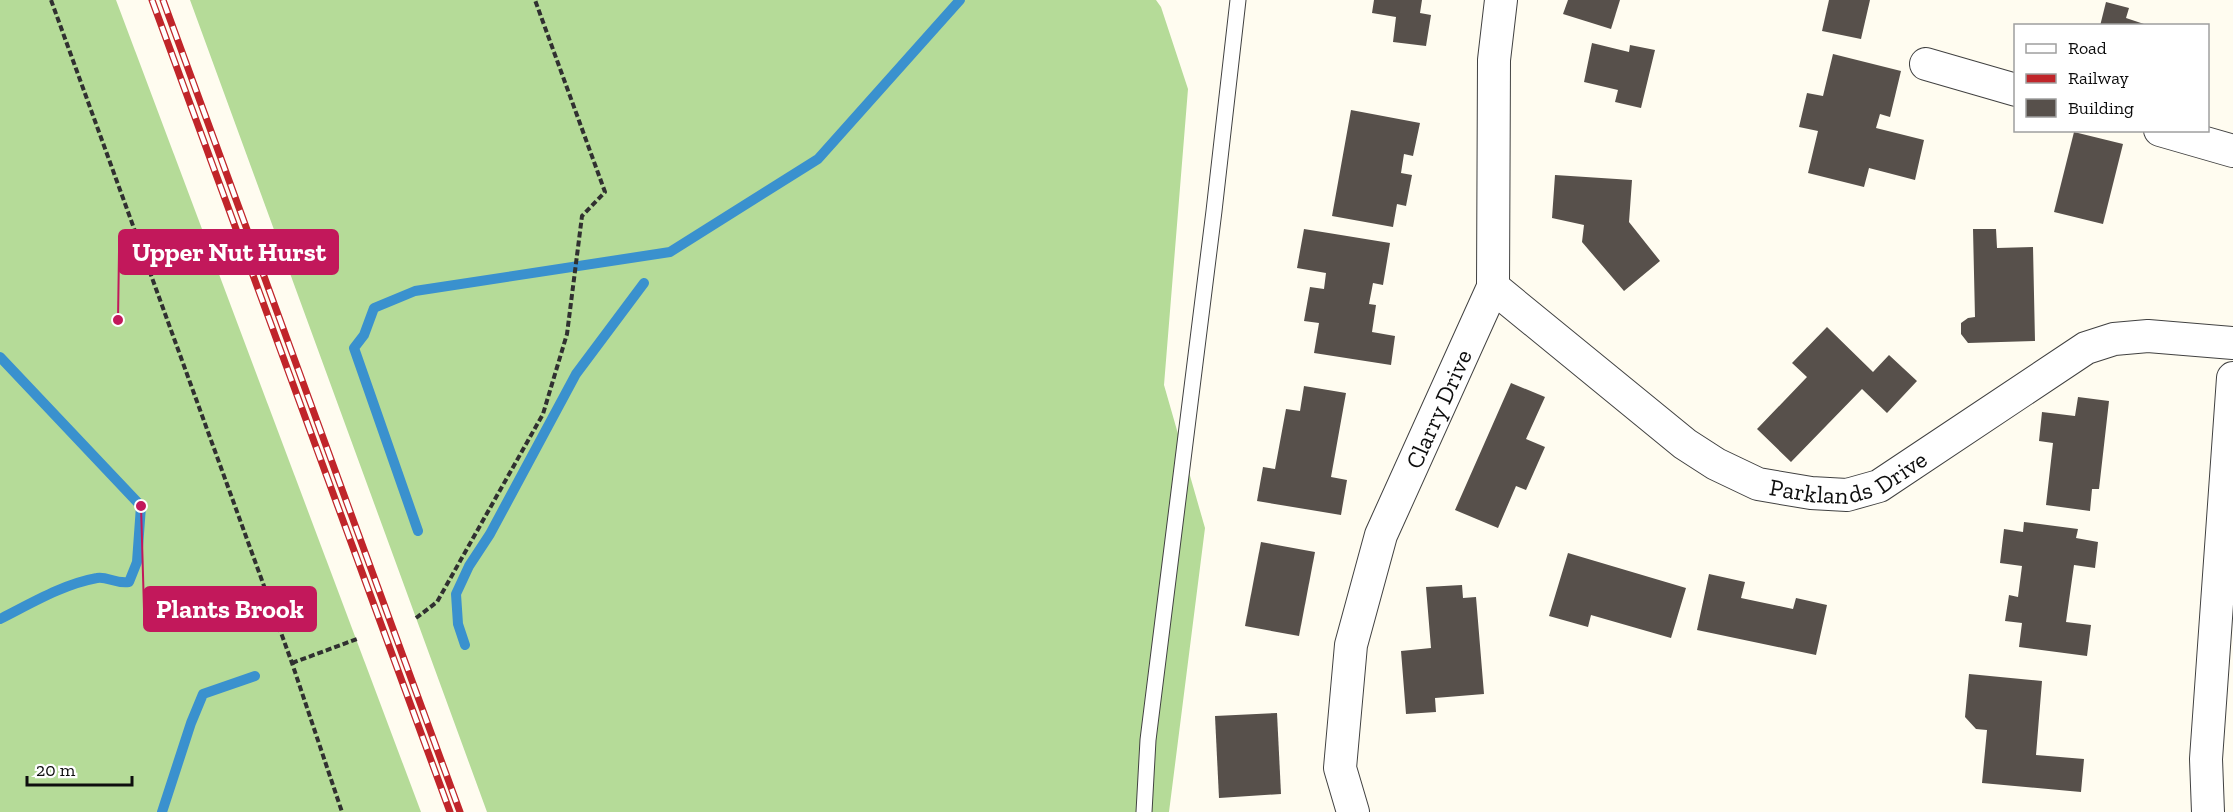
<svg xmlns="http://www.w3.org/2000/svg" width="2233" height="812" font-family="'Zilla Slab',serif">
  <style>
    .forest { fill: #b5db98 }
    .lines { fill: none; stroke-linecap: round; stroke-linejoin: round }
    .stream { stroke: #3a91ce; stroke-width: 10 }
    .building { fill: #57504b }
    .service-casing { stroke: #414141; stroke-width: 17 }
    .minor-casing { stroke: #414141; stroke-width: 34 }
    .path { stroke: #303030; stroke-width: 4; stroke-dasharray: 6 3; stroke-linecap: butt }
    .service { stroke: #fff; stroke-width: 15 }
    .minor { stroke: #fff; stroke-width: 32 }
    .rail-casing { stroke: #c0252a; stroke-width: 7 }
    .rail { stroke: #fff; stroke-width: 4.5; stroke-dasharray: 14; stroke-linecap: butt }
    .labels { text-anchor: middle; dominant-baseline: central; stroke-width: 6; stroke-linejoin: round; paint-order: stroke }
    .street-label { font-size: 24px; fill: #0e0e0e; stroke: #fff }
    .leader { fill: none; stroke: #c2185b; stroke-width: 2 }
    .callout-dot { fill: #c2185b; stroke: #fff; stroke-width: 2 }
    .callout { fill: #c2185b; stroke: #c2185b; stroke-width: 2 }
    .callout-label { font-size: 26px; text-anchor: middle; font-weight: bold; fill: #fff }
  </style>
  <rect width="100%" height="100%" fill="#fffcf0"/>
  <g class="forest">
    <path d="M0,0h116l305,812h-421z"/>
    <path d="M190,0h966l5,7 27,82 -24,296 41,143 -36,284h-682z"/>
  </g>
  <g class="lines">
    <g class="stream">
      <path d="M0,357l141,149 -4,56 -8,20c-14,2 -22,-6 -32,-4 -34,6 -67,26 -97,41"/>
      <path d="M418,531l-64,-183 10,-13 10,-27 41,-17 255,-39 148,-93 142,-159"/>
      <path d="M465,645l-7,-21 -2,-30 13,-28 21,-32 86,-160 68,-91"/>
      <path d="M162,812l29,-89 12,-29 52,-18"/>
    </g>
  </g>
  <g class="building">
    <path d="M1374,0h48l-2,13 11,2 -5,31 -33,-4 3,-25 -24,-4z"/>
    <path d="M1568,0h52l-9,29 -48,-15z"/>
    <path d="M1829,0h41l-9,39 -39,-8z"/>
    <path d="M2106,2l23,6 -3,10 24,8h-50z"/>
    <path d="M1592,43l37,9 1,-7 25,5 -14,58 -26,-6 3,-12 -34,-8z"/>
    <path d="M1833,54l68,17 -11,46 -10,-3 -4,14 48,12 -9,40 -46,-12 -5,19 -56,-14 10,-42 -19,-4 8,-34 16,3z"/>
    <path d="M1351,110l69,13 -7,33 -9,-2 -3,19 11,2 -6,31 -9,-2 -4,23 -61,-11z"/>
    <path d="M2074,132l49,12 -20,80 -49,-12z"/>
    <path d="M1555,175l77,5 -3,42 31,39 -36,30 -42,-49 2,-17 -32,-7z"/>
    <path d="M1304,229l86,14 -7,42 -10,-2 -4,21 7,1 -4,27 23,4 -4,29 -77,-12 5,-30 -15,-2 6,-34 14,2 2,-16 -29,-5z"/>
    <path d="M1973,229h23l1,19 36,-1 2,94 -67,2 -7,-9v-11l7,-5 7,-1z"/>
    <path d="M1827,327l46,45 16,-17 28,26 -30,32 -25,-24 -71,73 -34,-33 50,-52 -15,-14z"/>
    <path d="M1511,383l34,14 -19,42 19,8 -19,43 -10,-4 -18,42 -43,-18z"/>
    <path d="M1304,386l42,7 -15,84 16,3 -6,35 -84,-14 6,-34 12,2 11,-60 14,2z"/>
    <path d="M2078,397l31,4 -10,88h-7l-2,22 -44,-6 7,-62 -14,-2 3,-29 33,4z"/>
    <path d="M2024,522l54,7 -2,9 22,4 -3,26 -21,-3 -8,57 25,3 -4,31 -68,-9 3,-24 -17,-2 4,-26 9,2 4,-31 -22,-3 4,-34 19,3z"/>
    <path d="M1261,542l54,10 -16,84 -54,-10z"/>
    <path d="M1568,553l118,35 -15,50 -80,-23 -3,12 -39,-11z"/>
    <path d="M1709,574l36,8 -4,16 52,11 3,-11 31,7 -11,50 -119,-25z"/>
    <path d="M1462,585l1,13 13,-1 8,97 -49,4 1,14 -30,2 -5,-63 30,-3 -5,-61z"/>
    <path d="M1969,674l73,7 -6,74 48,4 -3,33 -99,-9 5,-53 -11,-1 -11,-12z"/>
    <path d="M1277,713l4,81 -62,4 -4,-82z"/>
  </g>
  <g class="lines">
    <defs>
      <path id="service" d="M1144,812l4,-72 66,-529 24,-211"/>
      <g id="minor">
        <path d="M1926,64l90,26"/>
        <path d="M2160,130l73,21"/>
        <path id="s1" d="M1493,287l192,157 31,20 42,20 53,9 36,2 32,-9 207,-138 28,-9 34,-3 85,7"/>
        <path id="s2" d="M1353,812l-13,-44 11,-123 30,-110 112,-248 1,-227 7,-60"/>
        <path d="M2208,812l-2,-53 27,-381"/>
      </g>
    </defs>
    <use href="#service" class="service-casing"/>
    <use href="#minor" class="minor-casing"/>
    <g class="path">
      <path d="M51,0l241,663 50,149"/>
      <path d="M416,618l21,-16 106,-188 24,-80 15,-118 23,-24 -70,-192"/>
      <path d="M292,663l65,-24"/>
    </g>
    <use href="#service" class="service"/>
    <use href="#minor" class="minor"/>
    <defs>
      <g id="rail">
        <path d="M152,0l298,812"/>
        <path d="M163,0l297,812"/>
      </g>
    </defs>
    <use href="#rail" class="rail-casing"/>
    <use href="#rail" class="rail"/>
  </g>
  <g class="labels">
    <g class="street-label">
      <text stroke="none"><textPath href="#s2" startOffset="422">Clarry Drive</textPath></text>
      <text stroke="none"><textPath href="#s1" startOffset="426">Parklands Drive</textPath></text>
    </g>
  </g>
  <path class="leader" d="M118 320L119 252M141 506L144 609"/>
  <g class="callout-dot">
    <circle cx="118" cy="320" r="6"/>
    <circle cx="141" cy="506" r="6"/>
  </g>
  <g class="callout">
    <rect x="119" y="230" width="219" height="44" rx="6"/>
    <rect x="144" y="587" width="172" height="44" rx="6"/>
  </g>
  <g class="callout-label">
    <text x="229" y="261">Upper Nut Hurst</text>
    <text x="230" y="618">Plants Brook</text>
  </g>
  <rect x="2014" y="24" width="195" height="108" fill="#ffffff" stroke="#9f9f9f" stroke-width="1.5"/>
  <rect x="2026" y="44" width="30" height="9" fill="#ffffff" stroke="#9f9f9f" stroke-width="1.5"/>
  <text x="2068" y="54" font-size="18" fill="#0e0e0e">Road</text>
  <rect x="2026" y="74" width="30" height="9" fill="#c0252a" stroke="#9f9f9f" stroke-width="1.5"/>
  <text x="2068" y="84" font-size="18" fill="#0e0e0e">Railway</text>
  <rect x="2026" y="99" width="30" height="18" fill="#57504b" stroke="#9f9f9f" stroke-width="1.5"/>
  <text x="2068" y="114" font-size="18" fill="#0e0e0e">Building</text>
  <path d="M27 776v9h105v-9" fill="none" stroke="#0e0e0e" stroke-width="3"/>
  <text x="36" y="776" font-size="18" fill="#0e0e0e" stroke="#ffffff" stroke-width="4.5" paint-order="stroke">20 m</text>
</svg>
